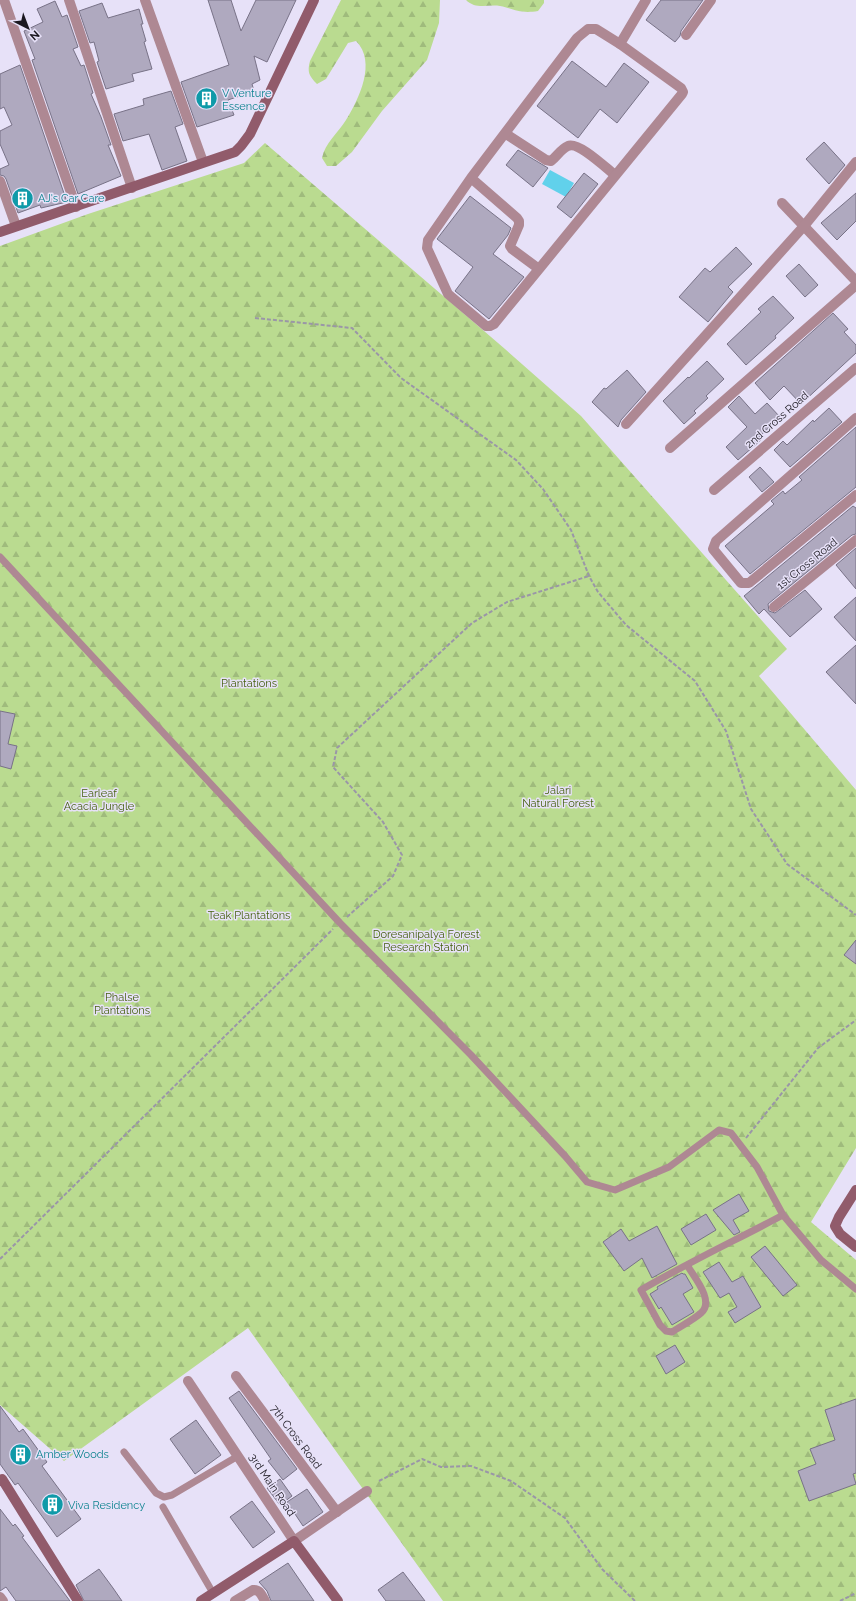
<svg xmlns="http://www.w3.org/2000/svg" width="856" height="1601" font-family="Raleway,sans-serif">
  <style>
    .forest { fill: url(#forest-firs) }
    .water { fill: #61d1eb }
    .building { fill: #afa9bf; stroke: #787287 }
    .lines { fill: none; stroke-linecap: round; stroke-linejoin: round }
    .path { stroke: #9a96a7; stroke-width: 2; stroke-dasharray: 4 2; stroke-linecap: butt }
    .lane { stroke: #ae8893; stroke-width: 7 }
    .street { stroke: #ae8893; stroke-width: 10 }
    .secondary { stroke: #915b6b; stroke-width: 10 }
    .labels { text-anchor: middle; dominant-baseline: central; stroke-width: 3; stroke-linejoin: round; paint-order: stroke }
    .culture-label { font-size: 11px; fill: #0d838f; stroke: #e7e1f8; text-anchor: start }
    .street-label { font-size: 11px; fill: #1b1820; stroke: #e7e1f8 }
    .park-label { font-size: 11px; fill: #45610e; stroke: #e7e1f8 }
  </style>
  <defs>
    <pattern id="forest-firs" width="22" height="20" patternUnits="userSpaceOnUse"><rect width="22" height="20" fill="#badb90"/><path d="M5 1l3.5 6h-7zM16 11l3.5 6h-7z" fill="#9fbb7c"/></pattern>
  </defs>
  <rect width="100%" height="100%" fill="#e7e1f8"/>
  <g class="forest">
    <path d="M341,0h99l-1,23 -12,37 -45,51 -30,41 -16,14h-9l-5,-8c3,-15 16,-25 24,-38 13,-21 31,-58 10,-79l-8,2 -22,36 -9,5c-8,-8 -10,-12 -7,-23z"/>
    <path d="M466,0h78v3l-6,8c-18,3 -23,-2 -38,-5 -12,-2 -24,4 -34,-6z"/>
    <path d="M265,143l240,206 76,67 206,233 -28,27 97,114v358l-45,74 45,38v341h-413l-195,-273 -184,133 -64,-56v-1159l88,-32 156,-51z"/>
  </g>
  <path class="water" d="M550,170l24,13 -8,14 -24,-13z"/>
  <g class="building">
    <path d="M208,0h23l10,31 15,-31h40l-29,62 -13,-6 6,24 -8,4 2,7 -26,9 6,15 -37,12 -16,-45 48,-17z"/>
    <path d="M661,0h42l-22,31 -1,5 -5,6 -29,-22z"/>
    <path d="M55,1l7,16 5,-2 11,32 -5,2 8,17 3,-1 9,28 -2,1 10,23 10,28h-3l13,31 -43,18 -46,-134 3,-1 -11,-28 19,-9 -6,-13z"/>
    <path d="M102,3l6,15 31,-9 4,15h-2l5,17 -2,1 8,27 -20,5 2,7 -28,8 -9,-27 2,-1 -5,-19 -4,1 -11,-32z"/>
    <path d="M572,61l34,26 18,-24 25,19 -32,41 -17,-14 -22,29 -41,-32z"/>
    <path d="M20,65l47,137 -26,6 -1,-3 -22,8 -12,-34 -2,-3 -4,-1v-6l9,-4 -9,-21v-13l12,-6 -8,-18 -4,2v-35z"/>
    <path d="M171,91l12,33 -8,3 12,34 -25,9 -13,-36 -26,7 -9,-27 30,-9 -1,-6z"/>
    <path d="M824,142l21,23 -16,19 -23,-25z"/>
    <path d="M518,150l30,18 -15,19 -27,-22z"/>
    <path d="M584,173l14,11 -27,34 -14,-11z"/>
    <path d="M856,193v28l-19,19 -16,-17z"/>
    <path d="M470,196l41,32 -3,7 -15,19 31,23 -35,42 -34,-28 18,-24 -36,-28z"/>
    <path d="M736,247l16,17 -24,23 5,5 -25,30 -29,-25 26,-29 5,4z"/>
    <path d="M799,264l19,21 -13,12 -19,-21z"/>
    <path d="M773,296l21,22 -19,18 1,2 -30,27 -19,-21 34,-32 -3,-3z"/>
    <path d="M833,313l15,16 -4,3 12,13v8l-55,51 -17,-18 -14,14 -15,-17z"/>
    <path d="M707,361l17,18 -18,17 2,2 -14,13 2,2 -12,11 -21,-23 25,-24 1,1z"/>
    <path d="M627,370l19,22 -25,28 -3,7 -26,-25 12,-14 2,1z"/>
    <path d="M739,396l16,18 12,-11 13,14 -21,20 2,3 -23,20 -12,-13 21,-20 -19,-20z"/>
    <path d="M829,408l13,14 -52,45 -16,-17 9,-9 4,4 26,-25 1,2z"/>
    <path d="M856,427v60l-106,87 -25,-28 49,-42 -3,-3 12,-10 2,3 17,-14 -3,-3z"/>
    <path d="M760,467l14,15 -12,10 -13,-15z"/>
    <path d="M853,506l3,2v26l-4,1 -84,69 1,7 6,2 30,-23 17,19 -32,28 -26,-28 -5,5 -15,-18z"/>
    <path d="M856,548v41l-20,-24z"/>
    <path d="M856,597v44l-22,-24z"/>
    <path d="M856,645v59l-30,-32z"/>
    <path d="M0,711l15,3 -7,30 9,2 -6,23 -11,-3z"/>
    <path d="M856,940v24l-12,-9z"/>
    <path d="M739,1194l10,17 -16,9 7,12 -6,3 -21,-25z"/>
    <path d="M706,1214l10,16 -25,15 -10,-16z"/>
    <path d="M657,1226l20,38 -25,14 -10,-20 -18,13 -21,-29 18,-13 8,12z"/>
    <path d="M765,1246l32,39 -14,11 -32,-39z"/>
    <path d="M719,1262l13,20 11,-6 18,31 -26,16 -7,-11 9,-5 -8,-14 -9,5 -17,-26z"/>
    <path d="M682,1273l1,1h2l8,14 -10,6 11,18 -22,13 -11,-18 -2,2 -9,-15 8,-5 -1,-2z"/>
    <path d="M675,1345l10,17 -19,12 -10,-18z"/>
    <path d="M239,1391l58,78 -14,11 -15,-19 3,-2 -42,-61z"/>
    <path d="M856,1399v74l-3,1 3,10 -47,17 -11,-30 18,-7 -6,-15 25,-9 -10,-30z"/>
    <path d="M0,1406l19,26 4,-3 24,33 -5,4 39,53 -24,18 -39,-54 -3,2 -15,-21z"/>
    <path d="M196,1420l25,35 -26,19 -25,-35z"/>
    <path d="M280,1479l12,17 -12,9 -13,-17z"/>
    <path d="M307,1489l16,23 -20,14 -16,-24z"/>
    <path d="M252,1501l23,31 -22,16 -23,-31z"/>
    <path d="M0,1509l13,17 2,-2 9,12 -2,1 48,64h-54l-10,-14 -6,4z"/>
    <path d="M288,1563l26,38h-43l-4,-10 -8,-9z"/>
    <path d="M99,1569l14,19 9,13h-38l-8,-16z"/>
    <path d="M403,1572l22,29h-39l-8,-11z"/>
  </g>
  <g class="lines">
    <g class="path">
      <path d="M255,318l97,10 49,50 115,82 27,29 28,41 18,46 9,16 28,33 69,56 31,50 25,78 36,55 69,51"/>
      <path d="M347,917l46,-41 9,-21 -19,-33 -50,-55 4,-19 135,-125 35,-21 82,-26"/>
      <path d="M746,1138l72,-90 38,-28"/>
      <path d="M0,1259l333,-330"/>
      <path d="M379,1481l43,-22 19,8 30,-1 40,15 54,37 37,51 33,32"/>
      <path d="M840,1601l16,-8"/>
    </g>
    <g class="lane">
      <path d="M0,557l340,366 131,132 94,101 22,26 28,8 54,-23 50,-37 12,3 26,34 26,48 38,45 35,29"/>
      <path d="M687,1265c7,12 28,36 14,48 -8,7 -20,13 -29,19l-6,-1 -6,-6 -19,-35c46,-27 95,-50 142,-75"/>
      <path d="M124,1452l32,41 8,4 8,-2 66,-39"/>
      <path d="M163,1507l50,86"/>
    </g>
    <g class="street">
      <path d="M4,0l72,207"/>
      <path d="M69,0l63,188"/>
      <path d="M145,0l58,162"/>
      <path d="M686,35l25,-35"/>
      <path d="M620,44l26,-44"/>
      <path d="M506,134l40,26 5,1c6,-5 10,-12 17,-15 10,-5 38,22 47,29"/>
      <path d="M471,178l46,40 2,3v4l-9,21 2,3 27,20 143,-175 1,-2 -2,-4 -61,-44 -24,-15h-8l-11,9 -106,140 -43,62 -1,8 21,46 38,32h4l4,-2 45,-55"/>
      <path d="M0,181l16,45"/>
      <path d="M782,203l74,78"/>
      <path d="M856,418l-140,123 -3,8 28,34h8l107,-88"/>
      <path d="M626,424l178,-198 52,-64"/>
      <path d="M670,448l186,-163"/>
      <path d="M714,490l142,-122"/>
      <path d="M774,607l82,-67"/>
      <path d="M236,1376l101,136"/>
      <path d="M188,1381l106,160 73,-50"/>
      <path d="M0,1597l3,4"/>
      <path d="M235,1601l18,-11c7,-1 9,6 12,11"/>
    </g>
    <g class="secondary">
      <path d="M0,232l235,-80 6,-6 9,-12 64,-134"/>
      <path d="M856,1190l-17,27 -4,9 5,8 16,13"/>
      <path d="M0,1481l2,-2 76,122"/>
      <path d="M201,1601l93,-60 44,60"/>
    </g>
  </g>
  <defs>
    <symbol id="building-disc" viewBox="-11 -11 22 22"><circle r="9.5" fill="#0f9aa8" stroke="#e7e1f8"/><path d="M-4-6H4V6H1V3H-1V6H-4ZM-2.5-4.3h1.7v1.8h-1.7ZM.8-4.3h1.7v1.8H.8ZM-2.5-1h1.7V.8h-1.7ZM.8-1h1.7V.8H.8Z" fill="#fff"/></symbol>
  </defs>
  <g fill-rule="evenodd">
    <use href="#building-disc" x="194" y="86" width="25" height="25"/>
    <use href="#building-disc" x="10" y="186" width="25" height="25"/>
    <use href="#building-disc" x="8" y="1442" width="25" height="25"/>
    <use href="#building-disc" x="40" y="1492" width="25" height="25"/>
  </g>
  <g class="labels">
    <g class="culture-label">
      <text x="222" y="93">V Venture<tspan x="222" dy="13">Essence</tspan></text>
      <text x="38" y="198">AJ's Car Care</text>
      <text x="36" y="1454">Amber Woods</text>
      <text x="68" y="1505">Viva Residency</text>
    </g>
    <g class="street-label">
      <text transform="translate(777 420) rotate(-41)">2nd Cross Road</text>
      <text transform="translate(807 564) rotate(-39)">1st Cross Road</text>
      <text transform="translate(296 1437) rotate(53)">7th Cross Road</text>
      <text transform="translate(272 1485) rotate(56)">3rd Main Road</text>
    </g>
    <g class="park-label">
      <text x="249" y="683">Plantations</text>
      <text x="558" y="790">Jalari<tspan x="558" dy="13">Natural Forest</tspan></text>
      <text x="99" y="793">Earleaf<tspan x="99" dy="13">Acacia Jungle</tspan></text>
      <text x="249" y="915">Teak Plantations</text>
      <text x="426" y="934">Doresanipalya Forest<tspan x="426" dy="13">Research Station</tspan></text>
      <text x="122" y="997">Phalse<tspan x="122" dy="13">Plantations</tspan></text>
    </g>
  </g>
  <g transform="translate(28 28) rotate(138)" stroke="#e7e1f8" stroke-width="3" paint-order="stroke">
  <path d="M0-3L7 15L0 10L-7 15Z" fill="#1b1820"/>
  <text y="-6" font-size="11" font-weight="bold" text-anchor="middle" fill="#1b1820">N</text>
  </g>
</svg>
